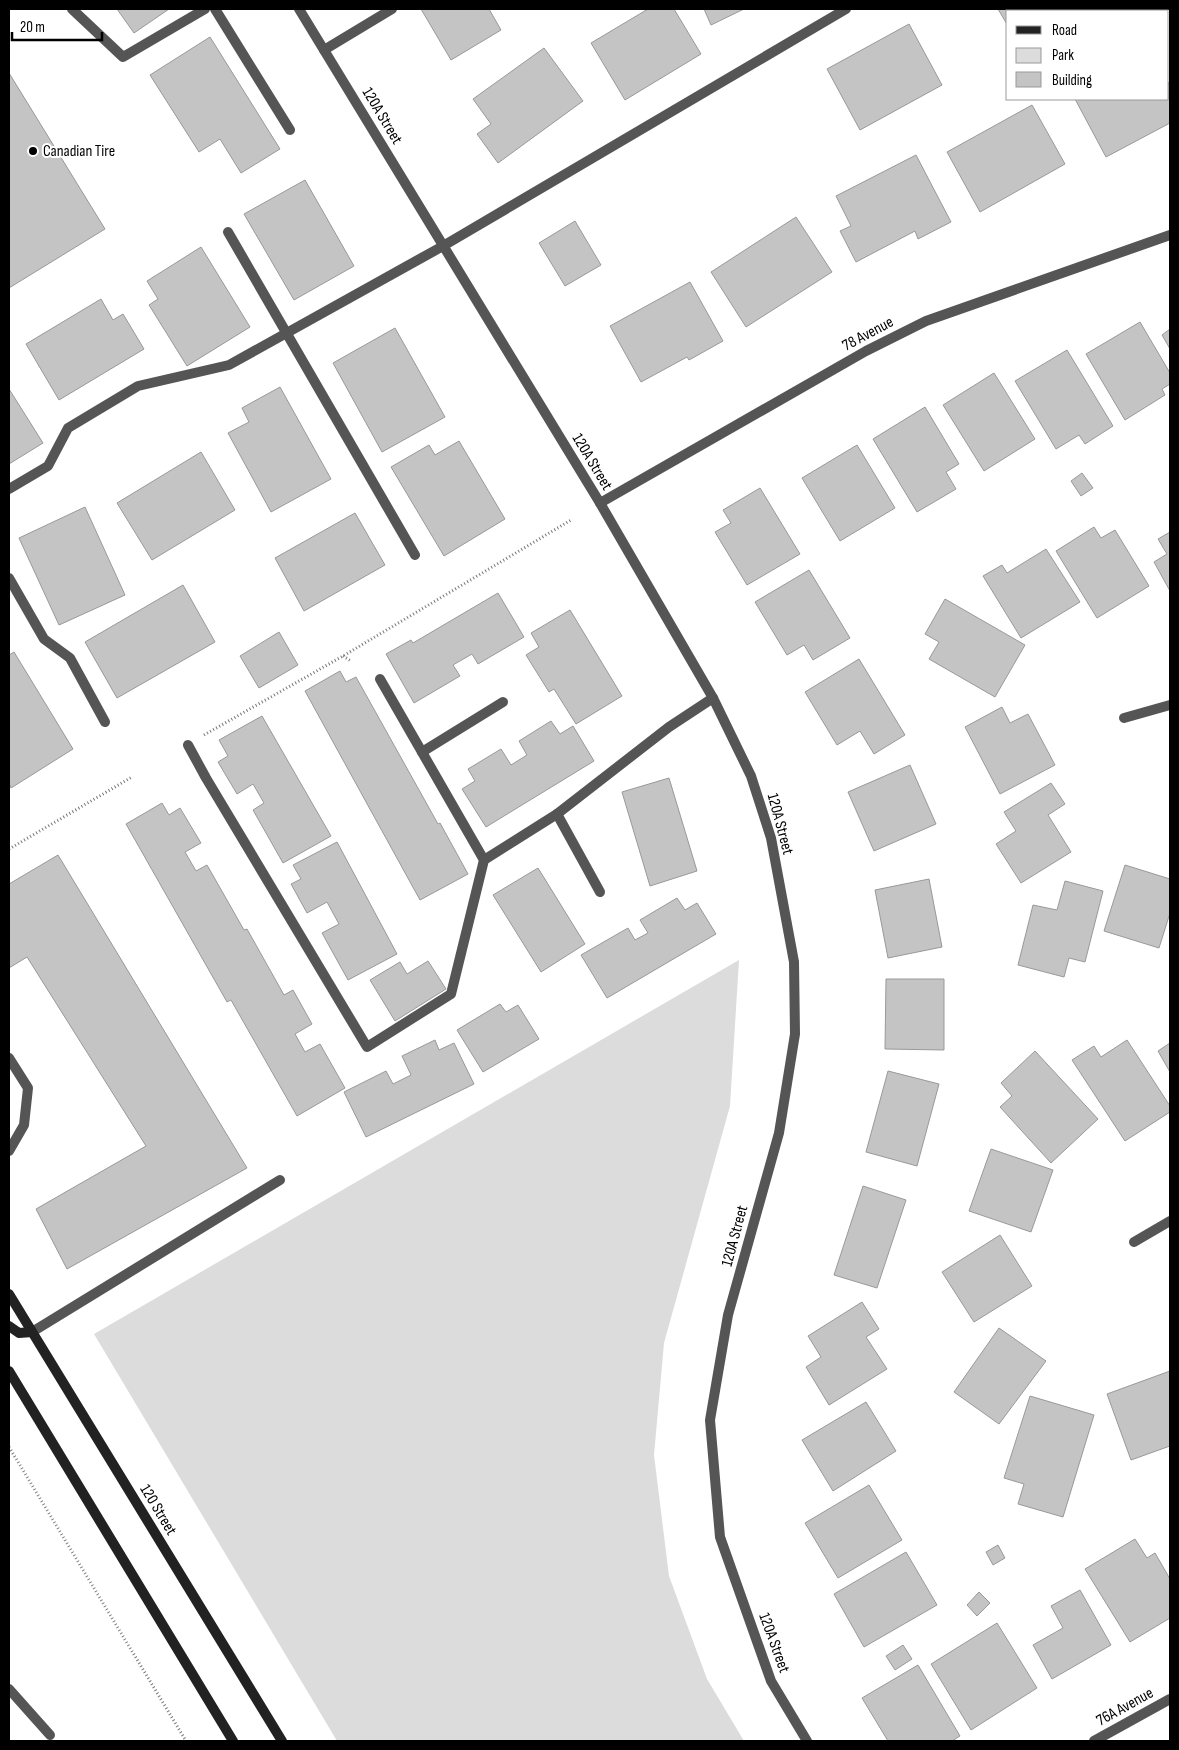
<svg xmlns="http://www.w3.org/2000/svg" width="1179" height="1750" font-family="'Sofia Sans Condensed',sans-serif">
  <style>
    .green { fill: #dcdcdc }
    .building { fill: #c4c4c4; stroke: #999 }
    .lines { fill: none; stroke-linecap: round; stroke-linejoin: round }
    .path { stroke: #777; stroke-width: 3; stroke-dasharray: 1 2.5; stroke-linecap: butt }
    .lane { stroke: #555; stroke-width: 10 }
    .street { stroke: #555; stroke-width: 10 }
    .secondary { stroke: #222; stroke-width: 10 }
    .poi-dot { fill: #000; stroke: #fff; stroke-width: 2 }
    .labels { text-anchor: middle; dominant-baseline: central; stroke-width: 4; stroke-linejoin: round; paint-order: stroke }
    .street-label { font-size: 16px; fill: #000; stroke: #fff }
    .poi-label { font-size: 16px; fill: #000; stroke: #fff; text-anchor: start }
  </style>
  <rect width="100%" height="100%" fill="#fff"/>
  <path class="green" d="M739,960l-9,146 -66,237 -10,112 15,121 38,103 37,62h-407l-243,-407z"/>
  <g class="building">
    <path d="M117,9h52l-35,24z"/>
    <path d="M421,9h68l12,21 -50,30z"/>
    <path d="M648,9h26l27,45 -76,46 -34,-57z"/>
    <path d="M704,9h40l-33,16z"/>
    <path d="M998,9h79l-4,2h-65v15z"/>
    <path d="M909,24l33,61 -82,45 -33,-61z"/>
    <path d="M210,37l70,112 -39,24 -21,-34 -21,13 -49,-77z"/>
    <path d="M544,48l39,53 -85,62 -21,-29 14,-10 -18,-25z"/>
    <path d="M9,73l96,156 -96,59z"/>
    <path d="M1168,82l2,5v36l-64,34 -31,-58h93z"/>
    <path d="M1032,105l33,59 -85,48 -33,-60z"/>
    <path d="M916,155l35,67 -33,17 -3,-8 -59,31 -16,-31 11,-5 -15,-30z"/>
    <path d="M305,180l49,86 -60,34 -50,-86z"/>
    <path d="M796,217l36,55 -86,55 -35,-55z"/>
    <path d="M575,221l26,44 -36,21 -26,-43z"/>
    <path d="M201,247l49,80 -63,39 -38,-61 9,-6 -11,-18z"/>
    <path d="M690,282l33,59 -34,19 -2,-3 -46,25 -31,-56z"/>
    <path d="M101,299l12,21 10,-6 21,35 -85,51 -33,-56z"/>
    <path d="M1140,322l30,51v11l-8,5 3,6 -40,25 -39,-66z"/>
    <path d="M395,328l50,89 -63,35 -49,-89z"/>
    <path d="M1170,329v20l-8,-14z"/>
    <path d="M1067,350l46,76 -28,18 -6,-9 -23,14 -41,-68z"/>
    <path d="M994,373l41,66 -51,32 -41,-66z"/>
    <path d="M280,387l51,92 -60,33 -43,-79 21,-11 -7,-14z"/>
    <path d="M9,389l34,54 -34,21z"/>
    <path d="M925,407l34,57 -13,8 10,17 -39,23 -44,-73z"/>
    <path d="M459,441l46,78 -61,37 -53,-89 38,-22 6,10z"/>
    <path d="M857,445l38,63 -55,33 -38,-63z"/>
    <path d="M201,452l34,58 -83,50 -35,-57z"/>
    <path d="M1082,473l11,15 -12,8 -10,-15z"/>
    <path d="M760,488l40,66 -53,31 -32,-53 16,-9 -8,-13z"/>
    <path d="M85,507l40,88 -66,30 -40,-87z"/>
    <path d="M355,513l30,52 -81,46 -29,-53z"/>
    <path d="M1094,527l7,11 14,-8 34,56 -52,32 -41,-67z"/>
    <path d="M1170,532v59l-16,-29 13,-8 -9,-15z"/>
    <path d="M1046,549l34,53 -59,36 -38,-62 19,-11 5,8z"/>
    <path d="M809,570l41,68 -37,22 -9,-15 -17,10 -32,-53z"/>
    <path d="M183,585l32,57 -98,56 -32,-56z"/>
    <path d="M498,593l26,44 -46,27 -6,-10 -19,11 7,11 -46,27 -28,-49 25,-14 2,3z"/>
    <path d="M945,599l80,46 -30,52 -66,-38 10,-17 -14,-8z"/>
    <path d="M570,610l52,86 -46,28 -22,-35 -5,3 -23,-37 13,-8 -8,-14z"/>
    <path d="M279,632l19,33 -39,23 -19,-32z"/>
    <path d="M14,652l59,97 -62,39 -2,-5v-128z"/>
    <path d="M859,659l46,76 -31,19 -14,-23 -23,14 -32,-53z"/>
    <path d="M340,671l6,11 10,-5 82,147 2,-1 28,51 -48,26 -115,-209z"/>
    <path d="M1002,707l8,16 18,-9 27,51 -55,29 -35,-67z"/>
    <path d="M262,716l69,120 -48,27 -30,-53 11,-7 -11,-19 -16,10 -19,-32 10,-6 -9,-16z"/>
    <path d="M551,721l9,13 13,-8 21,35 -108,66 -24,-38 13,-8 -7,-12 33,-20 10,16 16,-10 -8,-14z"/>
    <path d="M910,765l26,59 -62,27 -26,-59z"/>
    <path d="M669,778l28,93 -47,15 -28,-94z"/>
    <path d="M1051,783l14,21 -17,11 23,37 -50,31 -25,-39 20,-13 -12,-19z"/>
    <path d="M162,803l7,12 11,-7 21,35 -16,9 11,19 11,-6 37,65 3,-1 37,66 9,-5 19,34 -17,10 10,18 15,-8 25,44 -48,28 -66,-116 -4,2 -101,-178z"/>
    <path d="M337,842l60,112 -49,26 -26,-47 17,-9 -12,-22 -20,11 -16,-29 10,-5 -8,-14z"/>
    <path d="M58,855l189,313 -180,101 -31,-60 110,-63 -119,-189 -18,11v-84z"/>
    <path d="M1125,865l45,14v34l-11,35 -55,-17z"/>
    <path d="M538,868l47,76 -44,28 -48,-77z"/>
    <path d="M929,879l13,68 -54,11 -13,-68z"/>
    <path d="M1065,881l38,10 -18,71 -16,-4 -5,19 -46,-12 15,-60 24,5z"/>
    <path d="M677,898l8,12 12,-7 19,31 -109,64 -26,-43 47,-27 7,12 13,-7 -8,-13z"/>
    <path d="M428,961l18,28 -51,32 -25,-41 30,-18 7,12z"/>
    <path d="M886,979h58v71l-59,-1z"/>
    <path d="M500,1004l6,8 12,-7 21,34 -56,33 -26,-42z"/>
    <path d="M435,1040l4,10 15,-7 20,41 -108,53 -22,-45 42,-21 7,13 18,-9 -9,-19z"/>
    <path d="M1127,1040l43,66v6l-45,29 -53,-81 22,-14 7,11z"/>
    <path d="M1170,1043v29l-12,-21z"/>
    <path d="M1035,1051l63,68 -47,44 -51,-56 12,-11 -11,-13z"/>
    <path d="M888,1071l51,13 -22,82 -51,-14z"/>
    <path d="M991,1149l62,21 -22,62 -62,-21z"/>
    <path d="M863,1186l43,14 -29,88 -43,-13z"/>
    <path d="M1000,1235l32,51 -58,36 -32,-50z"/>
    <path d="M862,1302l17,27 -13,8 21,32 -58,36 -23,-38 15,-10 -13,-21z"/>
    <path d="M999,1328l47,33 -47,63 -45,-32z"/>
    <path d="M1170,1371v75l-39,14 -24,-66z"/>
    <path d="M1030,1396l64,19 -31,102 -45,-13 6,-20 -20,-6z"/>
    <path d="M866,1402l30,49 -63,40 -31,-51z"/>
    <path d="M869,1485l33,55 -64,38 -33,-55z"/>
    <path d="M1135,1539l12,19 8,-5 15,26v39l-40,24 -45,-73z"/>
    <path d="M998,1545l7,13 -12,7 -7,-13z"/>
    <path d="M906,1552l31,53 -73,42 -30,-53z"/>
    <path d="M1080,1590l31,55 -59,34 -19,-34 30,-17 -12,-22z"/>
    <path d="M979,1592l11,11 -13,13 -10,-11z"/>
    <path d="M997,1623l40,65 -66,42 -40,-66z"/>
    <path d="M903,1645l9,14 -17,11 -9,-14z"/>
    <path d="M918,1665l42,71 -8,5h-64l-26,-43z"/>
  </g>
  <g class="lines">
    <g class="path">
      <path d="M343,656l8,5"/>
      <path d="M204,735l139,-79 228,-136"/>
      <path d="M9,849l123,-72"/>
      <path d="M9,1447l177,294"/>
    </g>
    <g class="lane">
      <path d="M72,9l51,48 82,-48"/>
      <path d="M215,9l75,121"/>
      <path d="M324,50l68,-41"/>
      <path d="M228,232l187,323"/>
      <path d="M9,489l39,-23 20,-38 70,-42 91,-21 214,-119 403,-237"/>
      <path d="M9,578l35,61 26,19 35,64"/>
      <path d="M380,679l104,181"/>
      <path d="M188,745l18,33 161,269 84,-53 33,-134 73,-46 112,-87 44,-29"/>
      <path d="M422,752l81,-50"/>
      <path d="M557,814l43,78"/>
      <path d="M9,1058l19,30 -4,37 -15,26"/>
      <path d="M32,1332l248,-152"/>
      <path d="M9,1689l41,46"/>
    </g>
    <g class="street">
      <path d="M299,9l301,494 113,195 38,78 20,62 23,124 1,72 -16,99 -51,182 -18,105 10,117 51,144 36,60"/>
      <path d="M600,503l266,-152 60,-30 244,-86"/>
      <path d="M1124,718l46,-13"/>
      <path d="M1134,1242l36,-21"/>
      <path d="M1094,1741l76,-42"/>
    </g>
    <g class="secondary">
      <path d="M9,1294l273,447"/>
      <path d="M9,1326l10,7 13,-1"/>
      <path d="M9,1371l224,370"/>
    </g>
  </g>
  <circle class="poi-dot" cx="33" cy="151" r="5"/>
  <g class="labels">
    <g class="street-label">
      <text transform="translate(382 116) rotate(59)">120A Street</text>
      <text transform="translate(868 334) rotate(-28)">78 Avenue</text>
      <text transform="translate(592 462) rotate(59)">120A Street</text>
      <text transform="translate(780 824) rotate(75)">120A Street</text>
      <text transform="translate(735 1236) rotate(-75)">120A Street</text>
      <text transform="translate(158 1510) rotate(59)">120 Street</text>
      <text transform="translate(774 1643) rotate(70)">120A Street</text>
      <text transform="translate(1125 1707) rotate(-29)">76A Avenue</text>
    </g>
    <g class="poi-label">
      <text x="43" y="151">Canadian Tire</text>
    </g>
  </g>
  <rect width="1179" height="1750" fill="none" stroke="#000000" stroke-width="20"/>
  <rect x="1006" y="10" width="162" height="90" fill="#ffffff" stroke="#999999"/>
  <rect x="1016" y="26" width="25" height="8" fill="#222222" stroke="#999999"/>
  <text x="1052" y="35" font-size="15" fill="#000000">Road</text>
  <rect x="1016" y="48" width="25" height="15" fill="#dcdcdc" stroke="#999999"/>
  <text x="1052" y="60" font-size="15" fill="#000000">Park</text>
  <rect x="1016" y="72" width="25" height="15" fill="#c4c4c4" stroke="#999999"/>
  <text x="1052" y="85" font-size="15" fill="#000000">Building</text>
  <path d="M12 32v8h90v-8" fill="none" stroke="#000000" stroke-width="2.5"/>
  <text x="20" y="32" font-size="15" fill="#000000" stroke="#ffffff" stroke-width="4" paint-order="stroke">20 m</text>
</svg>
